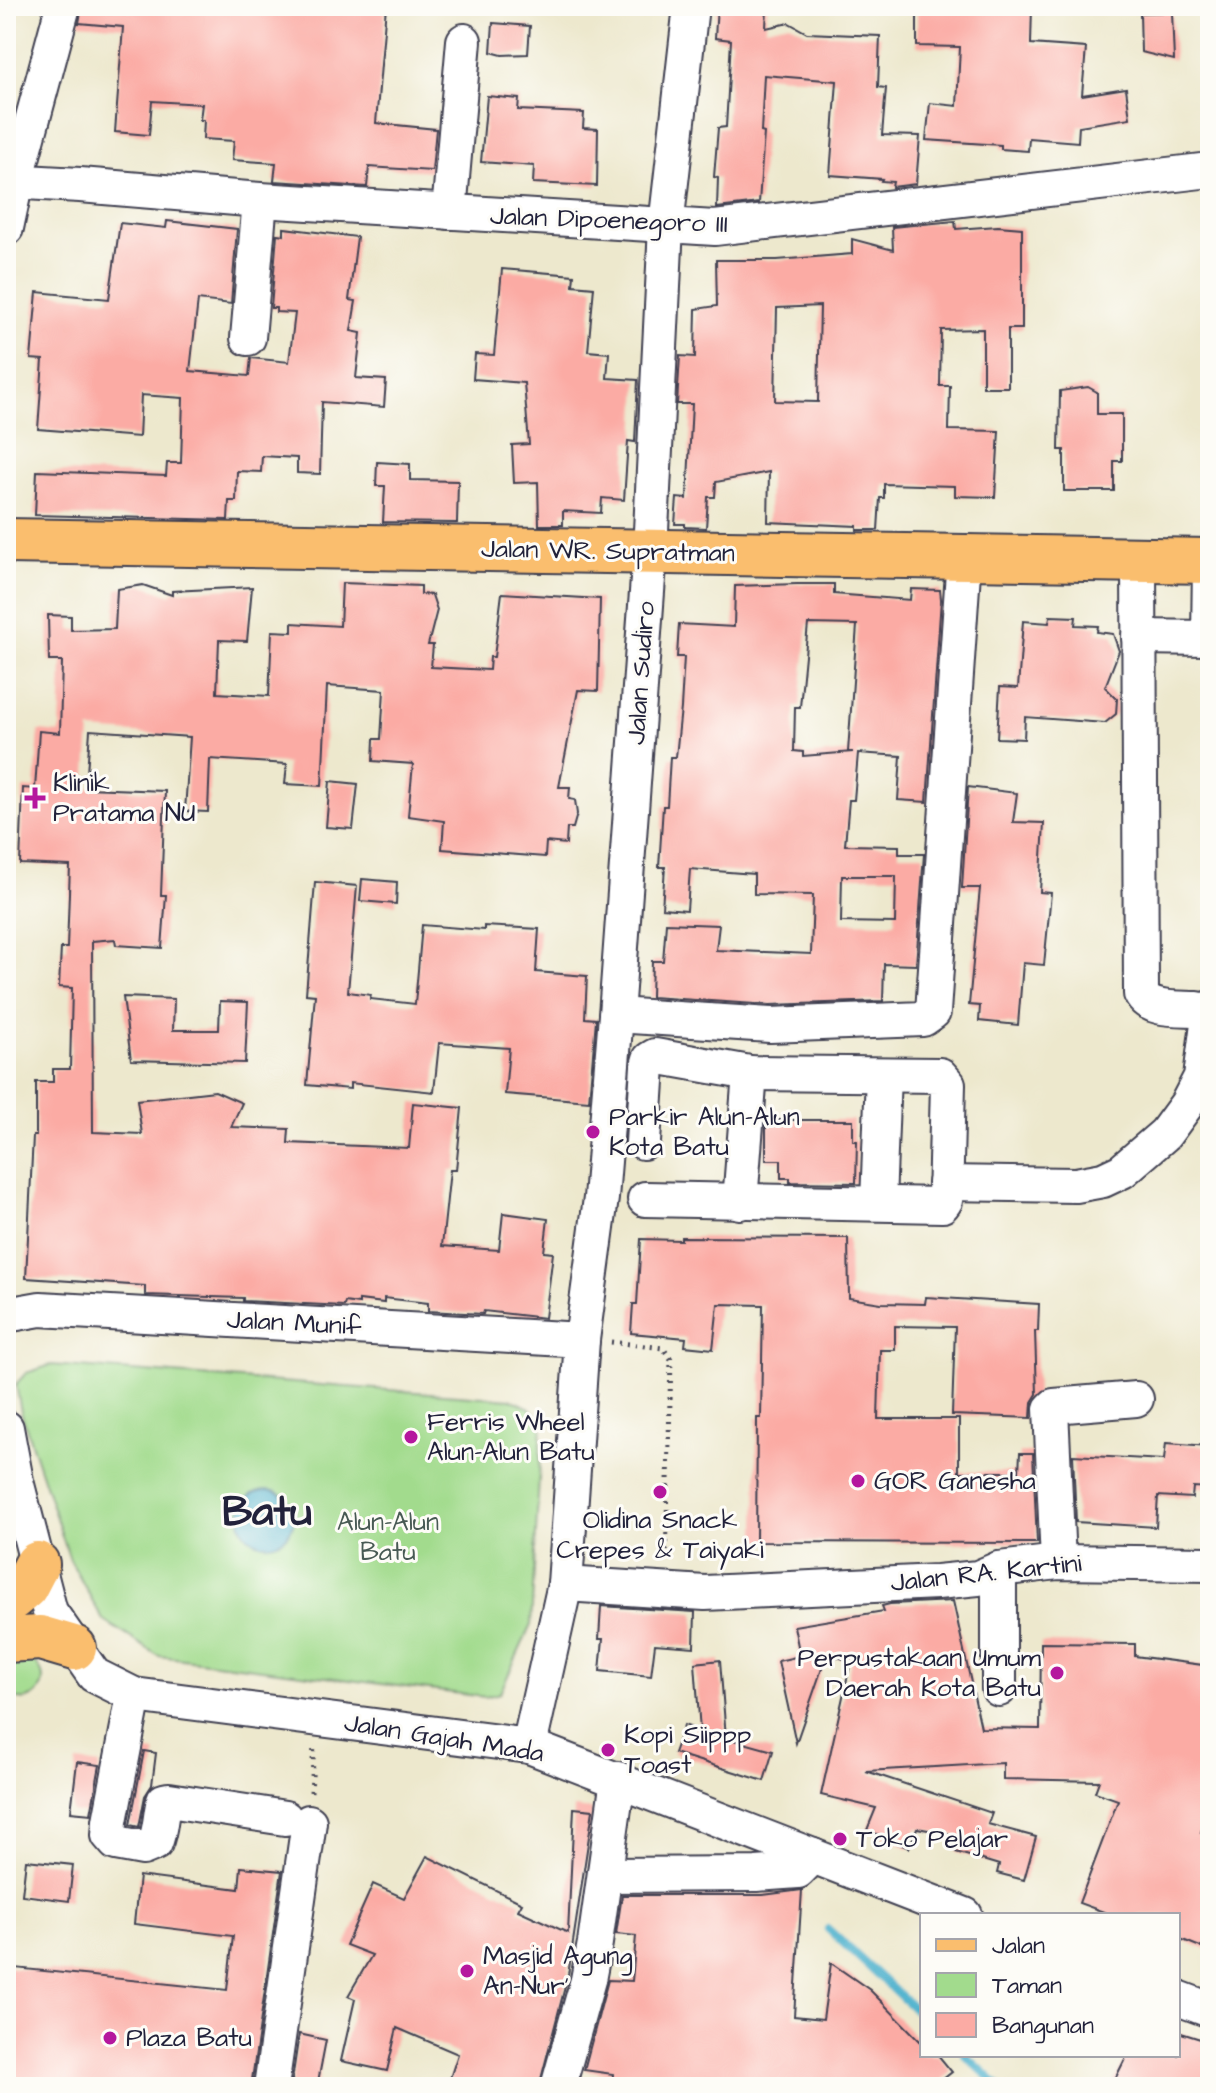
<svg xmlns="http://www.w3.org/2000/svg" width="1216" height="2093" font-family="'Architects Daughter',sans-serif">
  <style>
    .green { fill: #a2db8d; stroke: #627e64; stroke-width: 2 }
    .water { fill: #4fb2ce; stroke: #386a84; stroke-width: 2 }
    .lines { fill: none; stroke-linecap: round; stroke-linejoin: round }
    .stream { stroke: #4fb2ce; stroke-width: 8 }
    .building { fill: #fbaba4; fill-rule: evenodd }
    .minor-casing { stroke: #404051; stroke-width: 38 }
    .major-casing { stroke: #404051; stroke-width: 48 }
    .path { stroke: #404051; stroke-width: 5; stroke-dasharray: 2 6; stroke-linecap: butt }
    .minor { stroke: #fff; stroke-width: 34 }
    .major { stroke: #fabe6e; stroke-width: 44 }
    .poi-dot { fill: #b5179e; stroke: #fdfcf7; stroke-width: 3 }
    .labels { text-anchor: middle; dominant-baseline: central; stroke-width: 6; stroke-linejoin: round; paint-order: stroke }
    .street-label { font-size: 26px; fill: #22223b; stroke: #fdfcf7 }
    .poi-label { font-size: 26px; fill: #22223b; stroke: #fdfcf7; text-anchor: start }
    .park-label { font-size: 26px; fill: #485a54; stroke: #fdfcf7 }
    .town-label { font-size: 42px; font-weight: bold; fill: #22223b; stroke: #fdfcf7 }
  </style>
  <rect width="100%" height="100%" fill="#fdfcf7"/>
  <filter id="ink" filterUnits="userSpaceOnUse"><feTurbulence type="fractalNoise" baseFrequency=".0125" numOctaves="2"/><feDisplacementMap in="SourceGraphic" scale="16" xChannelSelector="R" yChannelSelector="G"/><feConvolveMatrix kernelMatrix="1 2 1 2 8 2 1 2 1" color-interpolation-filters="sRGB"/></filter>
  <filter id="wash" filterUnits="userSpaceOnUse"><feTurbulence type="fractalNoise" baseFrequency=".006" numOctaves="4" result="noise"/><feDisplacementMap in="SourceGraphic" scale="32" xChannelSelector="R" yChannelSelector="G"/><feGaussianBlur stdDeviation="1.8" result="paint"/><feColorMatrix in="noise" values="0 0 0 0 0 0 0 0 0 0 0 0 0 0 0 0 0 1.4 0 .05"/><feComposite in="paint" operator="in"/></filter>
  <g filter="url(#wash)">
    <rect width="100%" height="100%" fill="#ede8cd"/>
    <g class="green">
      <path d="M51,1365l460,34 19,9 12,15 -11,202 -31,68 -15,4 -326,-41 -56,-36 -33,-60 -49,-148 -5,-28 10,-11z"/>
      <path d="M31,1660c28,18 1,54 -25,33v-28l5,-4z"/>
    </g>
    <circle class="water" cx="267" cy="1517" r="27"/>
    <g class="lines">
      <g class="stream">
        <path d="M828,1929l94,87"/>
        <path d="M965,2055l35,32"/>
      </g>
    </g>
    <g id="blocks">
      <g class="building">
        <path d="M82,6h304l-10,117 60,6 -4,42 -63,-4 -2,20 -93,-6 2,-18 -44,-3 2,-19 -31,-2 1,-19h-4l2,-16 -50,-3 -3,34 -34,-3 8,-105 -44,-4z"/>
        <path d="M717,6l50,1 -1,21 23,-5 18,10 73,3 -2,51 8,1 -4,47 38,1 -4,48 -24,3 1,-5 -12,-1 1,-2 -52,-4 7,-94 -73,-6 -3,57 3,1 -5,70 -42,5 1,-30 -4,-1 4,-49 8,-1 5,-87 -16,-2z"/>
        <path d="M917,6h115l-1,38 55,4 -4,47 44,-7 4,30 -51,8 -1,16 -49,-4 -1,13 -27,-2v-4l-75,-5 4,-37 27,3 3,-59 -43,-1z"/>
        <path d="M1172,12l2,48 -33,-8 -1,-39z"/>
        <path d="M493,23l37,3 -2,28 -26,1 -11,-3z"/>
        <path d="M487,96l32,3 -1,11 66,3 -1,15 15,1 -1,57 -64,-3 1,-17 -53,-4z"/>
        <path d="M167,221l70,8 -6,75 -33,-4 -8,71 59,5 2,-18 38,4 6,-49 -19,-1v-4h-5l6,-74 7,1v-7l73,9 -8,63 7,1 -5,30 10,2 -5,45 30,2 -2,27 -62,-5 -2,72 -23,-1v-15l-35,-2 -1,16 -24,-1 -1,30h-7l-1,19 -193,-5 2,-44 129,5 1,-13h14l2,-65 -42,-3 -2,42 -101,-8 5,-69 -12,-1 6,-67 72,7 11,-76 46,5z"/>
        <path d="M955,221l1,8 42,-3 24,2v101h-14v58h-25v-58l-42,1 -1,56h10l-1,44 50,1 -4,66 -40,-1v-10l-71,-2v14h-4l-2,32h-21v-4l-89,-4 1,-50 -53,10 -1,15h-7l-2,31 -21,-1v-3h-10l2,-26 10,1 5,-95h-15l3,-48 15,1 1,-48 21,-3 -1,-46h61l75,-6v-15l41,11 -1,-23zM820,306l-2,96 -43,-1 2,-93z"/>
        <path d="M502,269l72,6 -1,10 21,2 -6,64 21,2 -2,25 31,2 -3,62 -7,-1 -4,59 -22,-2 -1,15 -38,-2v14h-24l-1,-43 -24,1 -2,-38 17,-1 -5,-61 -51,-4 2,-25 19,1z"/>
        <path d="M1088,387l9,5v22h25v47h-8v30h-50v-41h-5l1,-59z"/>
        <path d="M377,462l33,2v16l48,1 -1,42 -74,-1 2,-36h-9z"/>
        <path d="M342,583l79,3v8l11,1 5,15 -9,35h5l-2,22 58,3 1,-13h4l8,-64 98,6 -2,92 -20,-1 -19,97h11l-1,12 6,1 2,14 -4,14h-6l-1,16 -20,-2 -1,15 -103,-8 2,-28 -36,-5 5,-52 -40,-3 1,-22h7l3,-49 -57,-4 -5,100 -37,-2 2,-20 -77,-5 -2,53 -23,-1 5,-74 -100,-7 -4,58 79,3 -4,104h5l-4,53 -46,-3 -1,-6 -23,2 1,191 49,2 -5,-34 78,-9 27,12 -11,24 58,2 -1,14 121,5 4,-45 49,5 -6,62h-6l-8,76 57,4 4,-37 45,6 -4,33 9,1 -8,65 -61,-7 -1,3 -55,-3v-8l-44,-5v5l-25,-3v4l-14,-2 -1,4 -101,-5v-3l-98,-3v-9l-119,-8 7,-142h3v-54h17v-13h17l2,-81 -13,-1 2,-39h6l3,-82 -50,-2 3,-76 12,1 4,-58 21,2 2,-72h-13l-1,-46 23,1v14l44,-1 2,-40 26,-4 29,10v-4l80,-4 -5,54 -28,-1 -2,53 52,3 3,-65 20,1v-9l48,3z"/>
        <path d="M797,584h37v10l76,6 1,-11 29,1 1,9 -14,203 -29,-2 3,-44 -43,-3 -4,47h-5l-4,45 54,1v8h25l-8,111 -32,-1 -1,37 -113,4 -119,-8 1,-36h11l3,-38 53,2 -3,25 95,4 2,-59 -59,-1v-20l-64,-5 -3,41 -25,-2 3,-41h-6l4,-61h4l3,-49h6l5,-49 3,-51h-7l2,-33 55,3 1,-41zM808,624l49,1 -9,127h5l-50,4v-4l-9,-1 1,-44h5zM842,876h54l-1,47 -54,-1z"/>
        <path d="M1050,616l26,1 -1,8 23,1 -1,6 16,2 6,17 -14,36 12,12 -1,15 -11,9 -80,-6 -1,22 -27,-1 3,-51 18,1 5,-67 26,2z"/>
        <path d="M330,781l28,3 -5,45 -27,-2z"/>
        <path d="M968,787l49,6 -4,29 31,1 -4,69 11,1 -7,72 -21,-2 -5,62 -39,-4 1,-15 -11,-1 11,-117h-18z"/>
        <path d="M362,879l35,3 -1,22 -36,-3z"/>
        <path d="M315,882l42,4 -9,106 23,3 -1,4 45,5 7,-79 62,5v-4l55,3 -3,43 51,4 -2,42 11,1 -7,82 -84,-7 4,-46 -70,-5 -5,49 -84,-9v6l-43,-4 8,-90 -9,-1z"/>
        <path d="M123,997l51,2 -1,31h46l1,-29 28,1 -3,61 -114,-3z"/>
        <path d="M766,1120h87v21h4l-1,42 -66,-1v-4h-9v-18h-15z"/>
        <path d="M681,1237l167,1 1,60 32,5 44,1 1,-7 113,7 -1,27h-3l2,63 -5,8 -1,16 -79,-3 3,-88 -60,-1v24h-15l-2,69h81v53h60l1,-19h13l4,90 -281,-1 1,-124h4l2,-113 -45,-1 -5,45 -28,-3 1,-8 -55,-5 2,-29h4l4,-65 40,1z"/>
        <path d="M1166,1443l44,3v42l-17,-1 -1,11 -34,-2 -2,31 -80,-5 -3,-67 91,5z"/>
        <path d="M953,1601l28,127 59,1 1,-86 94,1v12l75,10v139l-9,27 9,1v118l-32,-13v-23h-66l-33,-12 39,-103 -23,-8 4,-11 -96,-2v-16l-137,8 126,42 -4,11 48,13 -12,43 -27,-7 2,-8 -43,-13 5,-16 -44,-8 -8,20 -42,-18 9,-22 -55,-13 30,-134 -24,-7 -31,89 -18,-82 22,-5 -6,-30 90,-15 -2,-5 8,-2z"/>
        <path d="M601,1606l94,6 -1,35 -39,-3 -4,32 -51,-5 3,-32h-4z"/>
        <path d="M720,1660l6,78 47,13 -9,30 -90,-28 10,-28 16,6 -5,-68z"/>
        <path d="M144,1751l12,2 -4,32 -7,11 -6,31 -9,-2z"/>
        <path d="M77,1762l23,3 -9,49 -20,-2z"/>
        <path d="M574,1808l19,2 -25,165 -29,112h-92l11,-33 -61,-26 -10,43 -46,-10 14,-62 -7,-3 24,-41 -26,-10 27,-61 31,14 23,-42 95,47 -4,7 50,23z"/>
        <path d="M26,1860l47,5 -4,36 -47,-6z"/>
        <path d="M241,1867l41,4 -31,216h-245v-120l221,23 6,-54 -99,-12 5,-48 100,13z"/>
        <path d="M802,1890l-8,126 29,3 8,-56 39,27 52,53v12h16l14,17 -19,15h-321l1,-13 -29,-4 24,-90 24,1 4,-45 -20,-2 6,-39h141z"/>
        <path d="M1178,2032l32,10v45h-99l16,-32h51z"/>
        <path d="M299,2034l27,6 -9,47h-26z"/>
      </g>
    </g>
  </g>
  <g filter="url(#ink)">
    <use href="#blocks" fill-opacity="0" stroke="#404051" stroke-width="2"/>
    <g class="lines">
      <defs>
        <g id="minor">
          <path d="M6,181l74,4 180,15 455,28 495,-58"/>
          <path d="M449,212l15,-171"/>
          <path d="M6,228l10,-47 47,-175"/>
          <path d="M248,338l12,-138"/>
          <path d="M1139,560l2,434c8,17 38,14 56,15"/>
          <path d="M1139,637l70,1 1,-75"/>
          <path d="M616,1015l154,10 153,-6 10,-7 31,-455"/>
          <path d="M643,1142l5,-76 2,-7 5,-3 95,17 190,2 8,9 -3,117 -3,4 -297,-6"/>
          <path d="M945,1183l131,2 27,-5 19,-9 43,-37 22,-30 14,-27 9,-69"/>
          <path d="M740,1202l10,-129"/>
          <path d="M878,1202l5,-127"/>
          <path d="M6,1315l34,-6 542,31"/>
          <path d="M6,1428l10,53 34,131 44,63 40,20 395,51 436,169"/>
          <path d="M1058,1562l-7,-153 3,-3 82,-7"/>
          <path d="M565,1584l140,9 232,-11 41,-4 21,-9 59,-7 152,2"/>
          <path d="M999,1689v-120"/>
          <path d="M134,1695l-24,126 -1,14 7,8 27,5 12,-5c6,-14 5,-28 9,-42l5,-1 116,18"/>
          <path d="M529,1746l36,-162 17,-244 19,-142 15,-183 34,-464 16,-325 25,-220"/>
          <path d="M605,1875l151,-1 42,-3 15,-15"/>
          <path d="M1178,1998l32,12"/>
          <path d="M271,2087l38,-265"/>
          <path d="M558,2087l30,-107 7,-37 23,-164"/>
        </g>
        <g id="major">
          <path d="M6,541l1204,20"/>
          <path d="M6,1597l6,1 13,-11 12,-23"/>
          <path d="M6,1640l34,-2 34,10"/>
        </g>
      </defs>
      <use href="#minor" class="minor-casing"/>
      <use href="#major" class="major-casing"/>
      <g class="path">
        <path d="M611,1342l52,6 8,11 -5,204"/>
        <path d="M311,1792l3,-46"/>
      </g>
      <use href="#minor" class="minor"/>
      <use href="#major" class="major"/>
    </g>
  </g>
  <g class="poi-dot">
    <path d="M31 786h8v8h8v8h-8v8h-8v-8h-8v-8h8z"/>
    <circle cx="593" cy="1132" r="8"/>
    <circle cx="411" cy="1437" r="8"/>
    <circle cx="858" cy="1481" r="8"/>
    <circle cx="660" cy="1492" r="8"/>
    <circle cx="1057" cy="1673" r="8"/>
    <circle cx="608" cy="1750" r="8"/>
    <circle cx="840" cy="1839" r="8"/>
    <circle cx="467" cy="1971" r="8"/>
    <circle cx="110" cy="2038" r="8"/>
  </g>
  <g class="labels">
    <g class="street-label">
      <text transform="translate(609 220) rotate(2)">Jalan Dipoenegoro III</text>
      <text transform="translate(608 551) rotate(1)">Jalan WR. Supratman</text>
      <text transform="translate(641 673) rotate(-86)">Jalan Sudiro</text>
      <text transform="translate(294 1323) rotate(3)">Jalan Munif</text>
      <text transform="translate(986 1573) rotate(-6)">Jalan RA. Kartini</text>
      <text transform="translate(444 1738) rotate(9)">Jalan Gajah Mada</text>
    </g>
    <g class="poi-label">
      <text x="53" y="783">Klinik<tspan x="53" dy="30">Pratama NU</tspan></text>
      <text x="609" y="1117">Parkir Alun-Alun<tspan x="609" dy="30">Kota Batu</tspan></text>
      <text x="427" y="1422">Ferris Wheel<tspan x="427" dy="30">Alun-Alun Batu</tspan></text>
      <text x="874" y="1481">GOR Ganesha</text>
      <text x="660" y="1520" text-anchor="middle">Olidina Snack<tspan x="660" dy="30">Crepes &amp; Taiyaki</tspan></text>
      <text x="1041" y="1658" text-anchor="end">Perpustakaan Umum<tspan x="1041" dy="30">Daerah Kota Batu</tspan></text>
      <text x="624" y="1735">Kopi Siippp<tspan x="624" dy="30">Toast</tspan></text>
      <text x="856" y="1839">Toko Pelajar</text>
      <text x="483" y="1956">Masjid Agung<tspan x="483" dy="30">An-Nur'</tspan></text>
      <text x="126" y="2038">Plaza Batu</text>
    </g>
    <g class="park-label">
      <text x="388" y="1522">Alun-Alun<tspan x="388" dy="30">Batu</tspan></text>
    </g>
    <g class="town-label">
      <text x="267" y="1513">Batu</text>
    </g>
  </g>
  <rect width="1216" height="2093" fill="none" stroke="#fdfcf7" stroke-width="32"/>
  <rect x="920" y="1913" width="260" height="144" fill="#fdfcf7" stroke="#a5a5ac" stroke-width="2"/>
  <rect x="936" y="1939" width="40" height="12" fill="#fabe6e" stroke="#a5a5ac" stroke-width="2"/>
  <text x="992" y="1953" font-size="24" fill="#22223b">Jalan</text>
  <rect x="936" y="1973" width="40" height="24" fill="#a2db8d" stroke="#a5a5ac" stroke-width="2"/>
  <text x="992" y="1993" font-size="24" fill="#22223b">Taman</text>
  <rect x="936" y="2013" width="40" height="24" fill="#fbaba4" stroke="#a5a5ac" stroke-width="2"/>
  <text x="992" y="2033" font-size="24" fill="#22223b">Bangunan</text>
</svg>
